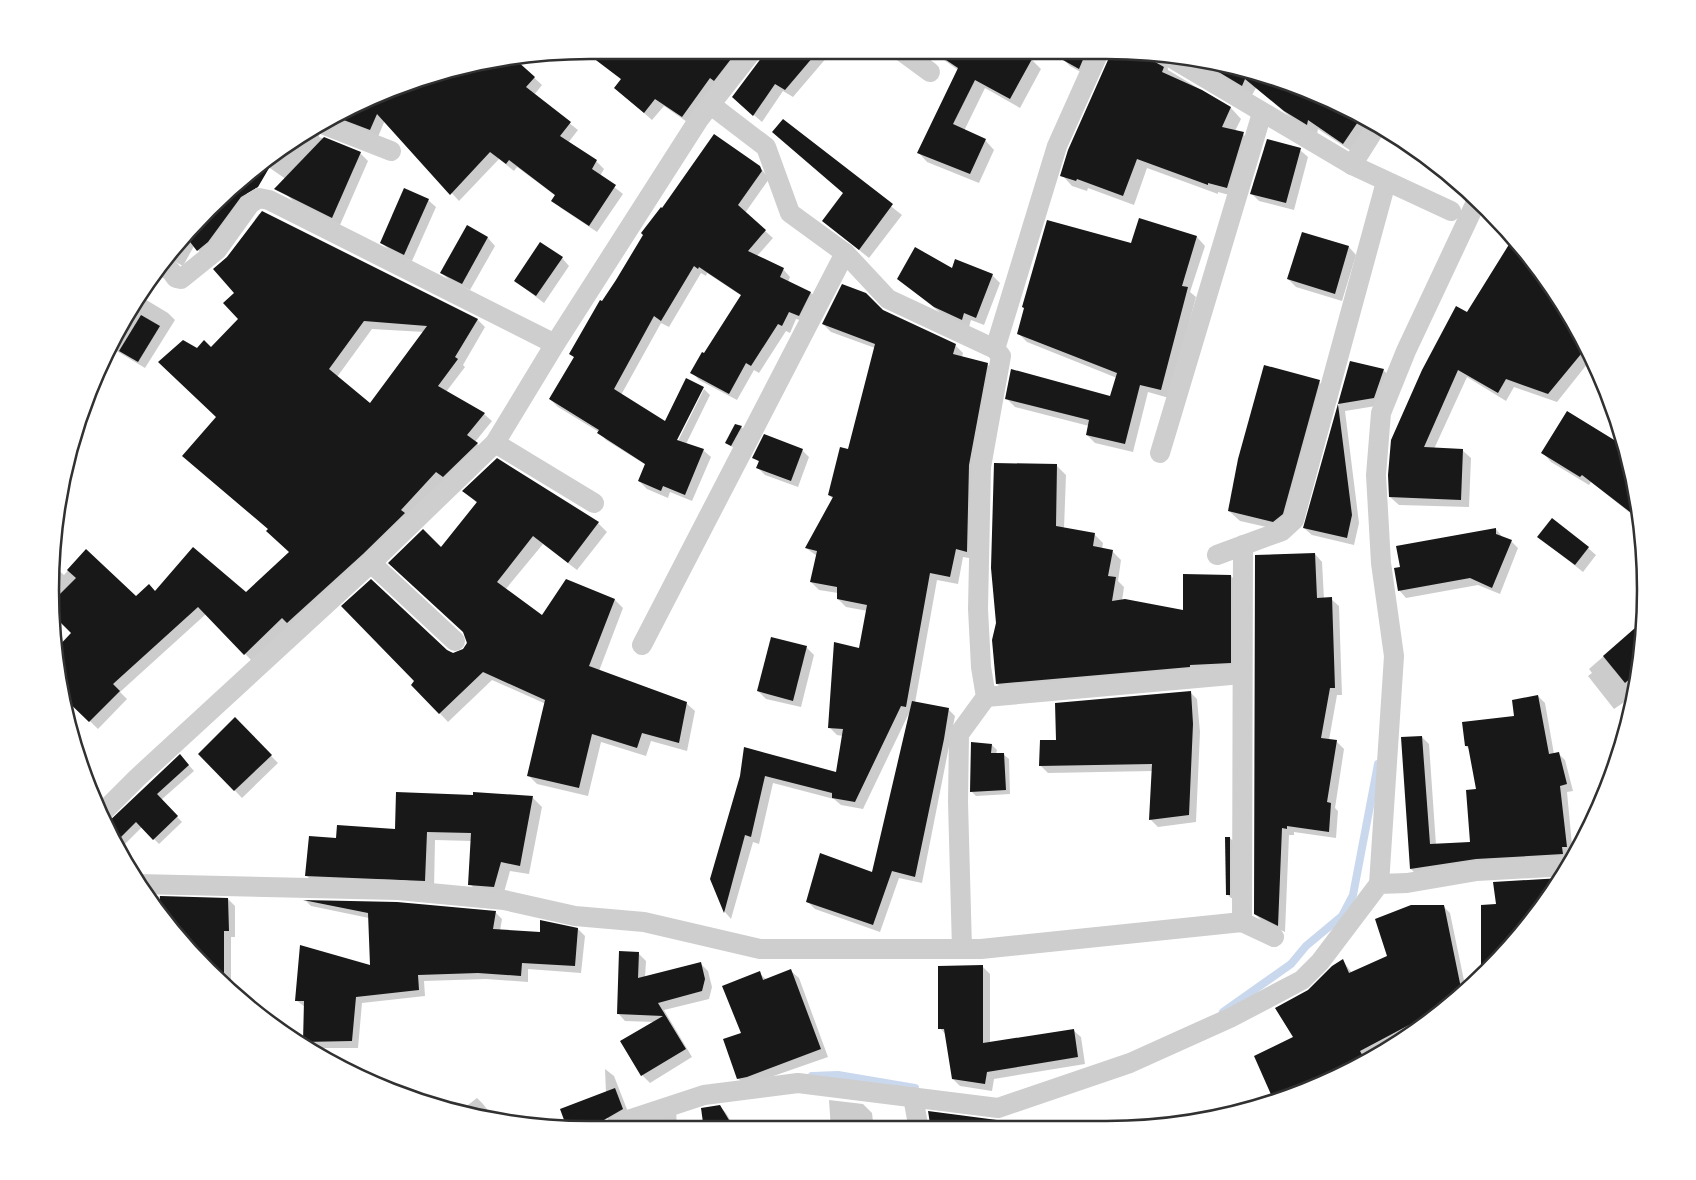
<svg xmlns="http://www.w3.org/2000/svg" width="1696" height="1180" font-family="Helvetica,sans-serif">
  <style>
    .shadow { fill: #0003; fill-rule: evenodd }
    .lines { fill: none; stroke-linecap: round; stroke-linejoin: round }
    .stream { stroke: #cad8ee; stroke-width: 8 }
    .building { fill: #181818; fill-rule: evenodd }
    .street { stroke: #cecece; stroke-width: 20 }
    .rim { fill: none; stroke: #313131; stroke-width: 2.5 }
  </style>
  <rect width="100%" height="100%" fill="#fff"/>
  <g class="shadow">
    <path d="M752,50l-62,74 -26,-18 -12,14 -37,-32 7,-8 -38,-29z"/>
    <path d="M766,50h56l6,6 -35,41 -10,-6 -21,31 -21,-18z"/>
    <path d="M930,50h84l18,10 9,9 -21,39 -35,-20 -21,43 21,9 9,10 -15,33 -52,-21 -9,-10 40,-82z"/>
    <path d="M1059,50h40l-13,25 -16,-9 -8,-8z"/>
    <path d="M1112,51l60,5 -5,5 1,9 63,38 10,11 -6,12 8,3 10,10 -16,53 -19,-5v2l-71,-26 -13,37 -46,-17 -1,3 -15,-5 -10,-11 50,-120z"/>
    <path d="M1190,58l21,2 69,19 95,43 -21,31 -36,-24 -1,5 -22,-13 -39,-33 -4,7z"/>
    <path d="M515,60l27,25 -8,10 44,35 -10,13 28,18 8,8 -4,7 23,18 -26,38 -36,-24 -8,-7 3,-5 -39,-29 -3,4 -15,-12 -40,42 -74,-81 -7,17 -51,-16 56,-30 67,-23 58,-7 4,2z"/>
    <path d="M783,121l119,94 -33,43 -46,-37 21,-27z"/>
    <path d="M320,125l-1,12 41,16 8,8 -28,64 -46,-23 -8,-8 7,-10 -29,-20 26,-23z"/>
    <path d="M715,135l45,32 9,12 -24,34 28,25 -16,18 26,13 7,8 -2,5 23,11 7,7 -11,22 -11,-3 -6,14 -4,-2 -27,42 -5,-3 -17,30 -38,-20 -7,-8 50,-76 -35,-23 -1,3 -5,-3 -32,54 -8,-4 -40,72 45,27 21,-42 16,8 -30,57 2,2 29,-58 6,6 -24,49 17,6 8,7 -19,44 -22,-9 -2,6 -21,-9 -8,-8 7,-16 -40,-25 -7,-8 -41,-25 -8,-8 25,-41 -4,-4 30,-53 2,1 14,-21 27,-46 -2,-2 19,-24 2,1z"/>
    <path d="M1300,150l8,7 -14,53 -35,-9 -7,-7z"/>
    <path d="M238,187l16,12 -49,58 -11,-11 -11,20 -17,-9 18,-23z"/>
    <path d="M428,200l8,7 -24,54 -23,-11 -8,-8z"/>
    <path d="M265,213l213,107 7,7 -22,38 2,2 -19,25 38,22 8,7 -17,21 10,9 -77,67 -155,144 -47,-48 -86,78 7,7 -29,30 -38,-37 -4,-41 17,-18 -22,-33 1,-35 12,10 22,-24 50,46 19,-5 91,2 44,-42 -21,-22 -78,-67 26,-46 -20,-68 15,-1 28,-29 -12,-61 31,-44zM372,329l52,3 -53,73 -34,-28z"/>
    <path d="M1140,220l57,17 8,9 -15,46 6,5 -27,101 -21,-6 -15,60 -38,-9 -8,-8 2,-9 -74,-19 -8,-8 103,-1 7,-20 -90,-36 -8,-8 113,-89z"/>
    <path d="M468,226l20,12 7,8 -25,44 -21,-10 -7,-7z"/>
    <path d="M1503,226l52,64 37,68 -35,44 -43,-15 -8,14 -39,-24 -33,72 28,1 9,8 -2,49 -70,-2 -9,-8 77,-184 43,-68 -12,-12z"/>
    <path d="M1302,233l47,14 7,8 -14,46 -46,-14 -8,-8z"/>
    <path d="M562,258l7,8 -25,37 -29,-22z"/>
    <path d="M953,269l39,6 8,8 -16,42 -13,-5 -2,7 -26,-12 -44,-36z"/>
    <path d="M138,295l30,18 7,7 -30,48 -35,-21z"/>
    <path d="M882,311l73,34 8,8 -1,4 25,7 8,8 -20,187 -12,-2 -5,27 -21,-4 -22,123 33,6 7,7 -33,167 -23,-5 -19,54 -65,-23 -7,-7 65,-29 37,-162 -47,98 -22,-4 -7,-6 -61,-16 -14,61 -6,-2 -22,77 -6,-7 -14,-34 30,-102 96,-3 6,-37 -6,-1 -8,-8 31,-78 8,-38 -22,-4 -8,-8v-6l-19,-3 -8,-8 6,-26 -11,-8 27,-49 -4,-4 20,-44 26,-103 -44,-16 -8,-8z"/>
    <path d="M1351,362l32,8 8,7 -9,28 -37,6 14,112 -5,22 -42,-10 -8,-7z"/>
    <path d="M1319,382l10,10 -45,139 -44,-10 -11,-10z"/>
    <path d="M741,427l4,3 -10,19 -8,-6z"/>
    <path d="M802,450l7,7 -11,30 -33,-12 -7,-7 2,-5 -6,-6z"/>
    <path d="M1543,453l93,32 3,35 -48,-38 -2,3 -38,-23z"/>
    <path d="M497,459l101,64 9,9 -30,38 -34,-26 -38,46 37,27 24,-37 49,20 8,8 -24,63 87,32 9,8 -8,40 -36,-10 -5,15 -45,-14 -13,54 -51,-12 -8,-8 17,-72 -54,-24 -44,42 -35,-37 33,-34 12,3 7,-5 3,-11 -27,-90 37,-44 -14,-13z"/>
    <path d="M1057,466l9,9 -2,54 30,5 9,9 -1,6 10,2 9,9 -3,21 6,6 -2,14 62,10 47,-35 9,9 -1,87 -233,21 -9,-9z"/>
    <path d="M1496,529l7,9 8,3 7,7 -18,46 -22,-9 -72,13 -7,-8z"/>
    <path d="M1539,537l49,11 8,7 -13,17z"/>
    <path d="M1315,554l7,8 2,37h7l8,7 3,89h-5l-8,45 7,1 8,8 -9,59 3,3 -2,27 -42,-6v3h-5l-4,97 -22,-10 -8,-8z"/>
    <path d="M1635,629l7,6 -6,59 -22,15 -26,-33 4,-3 -3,-4z"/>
    <path d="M806,647l8,8 -13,52 -35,-8 -8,-8z"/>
    <path d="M1190,692l7,7 3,33 -4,90 -38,5 -7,-7 2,-49 -105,2 -7,-7 16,-25z"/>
    <path d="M1538,696l7,7 9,51 4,-1 7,7 8,31 -6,1 6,64 -2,5 -153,15 -7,-7 11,-132 7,7 7,101 36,-2 6,-53 -8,-40 -4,-4 49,-28z"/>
    <path d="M235,719l43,44 -36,35 -42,-44z"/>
    <path d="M992,745l5,5 -1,4h7l6,5 1,35 -34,2 -5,-5z"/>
    <path d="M186,762l8,9 -33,29 21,22 -23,22 -17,-17 -18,18 -19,-19z"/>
    <path d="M474,793l59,5 9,9 -13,67 -19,-3 -7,25 -24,-3 -9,-9 2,-43 -37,-1 -1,49 -118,-4 -9,-9 30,-36 59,-10 78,-33z"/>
    <path d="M1230,838l3,3v57h-2l-4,-4z"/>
    <path d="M1561,880l-6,10 -72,86 -1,-70h16l-3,-23z"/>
    <path d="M146,896l82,3 7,7v31h-4v53l-23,-18z"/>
    <path d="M306,901l91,2 98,9 7,7 -2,12 41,2 37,-4 7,7 -4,37 -53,-4v13l-42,-3 -62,2 1,15 -63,7 -4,45h-47l-7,-7 1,-34 -9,-7 76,-33 -3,-49 -58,-12z"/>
    <path d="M1443,906l7,7 16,77 -60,49 -61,35 -73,25 -2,-4 24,-57 15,-47 34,-30 9,12 37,-17z"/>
    <path d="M638,953l8,8 -1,17 55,-15 8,8 4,16 -3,12 -45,11 28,47 -42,26 -8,-8 12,-53 -29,-1 -7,-8z"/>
    <path d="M983,967l7,7v69l83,-13 8,7 4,27 -91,15 -2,12 -32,-5 -7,-7 -7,-44 -6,-7z"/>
    <path d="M791,971l8,7 29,79 -83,29 -7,-8 5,-45 16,-60 8,7z"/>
    <path d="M605,1069l9,7 16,41 -16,9 -7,-8z"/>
    <path d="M477,1098l6,6 13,17 -37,-9z"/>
    <path d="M829,1100l34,4 9,9 2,17h-43z"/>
    <path d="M719,1106l7,7 10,17h-30z"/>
    <path d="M648,1127l3,3h-11z"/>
  </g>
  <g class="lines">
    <g class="stream">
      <path d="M1223,1012l68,-48 15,-18 36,-30 11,-21 25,-131"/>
      <path d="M812,1076l26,-1 77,13"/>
    </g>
  </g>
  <g class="building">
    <path d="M631,50h107l-24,31 -4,-3 -28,39 -27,-18 -11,14 -30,-25 7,-9 -37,-28z"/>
    <path d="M765,50h54l-34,40 -10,-6 -22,32 -21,-19 30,-40z"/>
    <path d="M931,50h106l-27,49 -35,-19 -22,44 33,15 -16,35 -53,-21 41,-85z"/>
    <path d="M1045,50h42l-8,19z"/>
    <path d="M1112,51l27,2 25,14 -2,5 40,18 29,17 -9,20 22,5 -17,56 -19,-5v2l-71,-26 -14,37 -46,-17 -1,2 -16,-5 8,-26z"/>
    <path d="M516,60l19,17 -9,10 45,35 -11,14 37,24 -5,9 24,16 -27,41 -38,-25 4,-6 -46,-35 -3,4 -16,-12 -40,43 -73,-81 -7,16 -29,-11 10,-11 32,-17 67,-23z"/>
    <path d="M1224,64l56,15 82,37 -19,28 -35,-24 -1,5 -23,-14 -39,-32 -3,7 -25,-15z"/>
    <path d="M783,119l110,85 -34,46 -37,-29 21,-28 -71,-61z"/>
    <path d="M714,134l46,32 2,5 -24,34 28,25 -18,21 36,17 -4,9 31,15 -12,24 -10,-4 -7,14 -4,-2 -27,42 -5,-3 -17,31 -39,-21 12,-21 2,1 37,-58 -42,-28 -1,2 -4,-3 -33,55 -7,-5 -40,73 51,32 21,-43 18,9 -27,53 27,9 -19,46 -22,-9 -2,5 -23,-10 7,-17 -48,-31 2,-3 -50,-31 25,-42 -5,-3 31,-54 2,1 14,-21 27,-45 -2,-2 20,-26 1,1z"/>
    <path d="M324,137l37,15 -29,66 -58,-29z"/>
    <path d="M1267,139l34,9 -15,55 -36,-9z"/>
    <path d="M268,160l4,3 -14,24 -17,10 -33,45 -11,9 -13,-17z"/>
    <path d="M404,188l25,11 -25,56 -24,-12z"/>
    <path d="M262,211l216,108 -23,38 3,2 -20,27 47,27 -18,22 11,8 -35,34 -7,-5 -35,38 4,3 -42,41 -76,69 -5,-5 -38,37 -46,-48 -85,77 7,7 -31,31 -29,-28 -4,-45 15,-16 -19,-19 -1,-11 25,-25 -9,-8 19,-21 50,47 13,-12 6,7 38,-44 53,45 43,-40 -23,-21 2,-2 -86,-73 34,-39 -58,-55 25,-22 14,8 7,-8 7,7 27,-28 -15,-16 11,-10 -21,-24 14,-12zM364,321l63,5 -57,77 -41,-34z"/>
    <path d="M1139,218l58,18 -15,50 6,1 -27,103 -21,-5 -15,59 -39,-9 3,-15 -84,-21 6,-30 99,27 7,-23 -100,-39 7,-26 -2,-1 25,-87 84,23z"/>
    <path d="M467,225l21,12 -26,47 -22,-11z"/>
    <path d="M1302,232l47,14 -14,48 -48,-15z"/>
    <path d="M1513,238l42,52 31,58 -38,46 -42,-15 -8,14 -40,-23 -34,77 39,2 -2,51 -72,-3 -1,-22 3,-35 31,-70 34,-64 11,6z"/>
    <path d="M540,242l23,15 -27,39 -22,-15z"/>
    <path d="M915,247l37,21 3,-9 38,15 -17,44 -12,-5 -2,7 -28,-13 -37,-28z"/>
    <path d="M842,284l24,9 17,17 73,34 -3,10 35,9 -19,102 -2,87 -11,-3 -6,28 -20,-4 -24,134 -5,-1 -46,96 -23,-4v-5l-67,-17 -14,61 -6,-2 -21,78 -14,-34 30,-103 4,-29 92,25 7,-43 -15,-1 6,-86 25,6 8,-43 -30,-6v-12l-27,-5 7,-31 -12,-3 28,-51 -5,-2 12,-48 8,2 27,-105 -53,-20z"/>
    <path d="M141,315l19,11 -22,36 -19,-11z"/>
    <path d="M1350,361l34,8 -10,29 -36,6 14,111 -5,23 -44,-10z"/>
    <path d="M1264,365l56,15 -37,134 -10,8 -45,-11 10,-52z"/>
    <path d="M1567,411l57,35 12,39 3,34 -57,-44 -2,2 -39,-24z"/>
    <path d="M735,424l7,2 -11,20 -6,-3z"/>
    <path d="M764,434l39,15 -12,32 -35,-13 3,-7 -7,-3z"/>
    <path d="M497,458l102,64 -31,41 -35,-27 -36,46 45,33 24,-36 49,20 -26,67 98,36 -8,41 -37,-10 -5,15 -45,-14 -13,54 -52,-12 18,-76 -62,-28 -44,42 -28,-29 3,-4 -73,-75 30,-27 76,71 6,3 10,-4 4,-6 -4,-11 -75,-69 35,-34 18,18 36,-45 -15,-11z"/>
    <path d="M994,463l63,1 -1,62 39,7 -2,13 20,4 -5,26 8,1 -4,24 13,-2 58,11v-36l48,1v88l-41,2v2l-194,17 -4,-44 4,-17 -5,-55z"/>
    <path d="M1552,518l37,29 -14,18 -38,-28z"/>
    <path d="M1496,528v6l16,6 -20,48 -22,-10 -72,13 -4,-23 6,-1 -4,-21z"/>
    <path d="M1315,553l2,45 15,-1 3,91h-5l-9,50 16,2 -10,62 4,1 -2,29 -42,-6v3l-5,-1 -4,98 -24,-12 1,-359z"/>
    <path d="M1643,621l-5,51 -13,11 -22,-27z"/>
    <path d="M771,637l36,9 -14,55 -36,-10z"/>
    <path d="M1191,691l2,33 -4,91 -40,5 3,-56 -113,2 1,-26h16l-1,-37z"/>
    <path d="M1538,695l11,59 10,-2 8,32 -7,2 7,61h-5l1,7 -87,5 -66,10 -9,-132 21,-1 8,108 40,-2 -4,-52 10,-1 -8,-43h-3l-3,-24 52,-6 -2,-16z"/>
    <path d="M912,701l37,7 -5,31 -29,138 -23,-6 -19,54 -67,-23 14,-49 52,19z"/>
    <path d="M235,717l37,38 -38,36 -36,-37z"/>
    <path d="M971,742l21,2 -1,9h13l2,37 -36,2z"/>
    <path d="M180,754l9,11 -32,29 21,22 -25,24 -17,-18 -18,18 -13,-15z"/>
    <path d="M396,792l77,3v-3l60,4 -13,70 -19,-4 -7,25 -26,-2 3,-52 -44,-1 -2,49 -120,-5 4,-40 27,2 1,-13 58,4z"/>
    <path d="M1225,837h5v58h-4z"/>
    <path d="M1561,878l-6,12 -74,87v-72l15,-1 -3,-22z"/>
    <path d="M160,896l68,2 1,33h-5v54l-16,-13 -48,-59z"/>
    <path d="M303,900l94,2 99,9 -3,18 47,3v-12l38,8 -3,38 -53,-3 -1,13 -43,-3 -60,2 1,15 -63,7 -4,44 -49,1 1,-41h-9l5,-56 70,20 -2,-52z"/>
    <path d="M1411,905h33l18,88 -37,30 -14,7 -2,-5 -49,26 6,11 -21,12 -72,25 -19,-43 39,-19 -18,-29 33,-18 24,-24 11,-7 6,14 38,-17 -12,-37z"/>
    <path d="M619,951l20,1 -1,26 63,-16 4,17 -3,12 -44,12 28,46 -45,27 -21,-35 43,-25 -46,-2z"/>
    <path d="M983,965v78l91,-14 4,28 -91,15 -2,12 -33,-5 -8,-50h-6v-63z"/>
    <path d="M791,969l30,80 -74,28 -10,2 -14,-40 18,-6 -19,-47 38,-15 3,9z"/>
    <path d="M615,1088l8,21 -19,11 -6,10 -31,-2 -7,-19z"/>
    <path d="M720,1105l15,25h-31l-3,-22z"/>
    <path d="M928,1111l69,9 -1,10h-65z"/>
  </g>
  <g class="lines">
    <g class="street">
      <path d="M900,50l30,22"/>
      <path d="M1168,56l184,109 99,46"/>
      <path d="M711,105l55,42 24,66 55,40 43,46 107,50 6,7 -20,111 -3,142 3,58 5,30 -27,37 -1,68 4,147"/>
      <path d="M322,124l69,27"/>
      <path d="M1352,165l26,-41"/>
      <path d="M161,265l10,6 5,7 5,1 36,-29 33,-46 9,-6 10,2 286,144"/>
      <path d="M995,349l62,-203 43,-96"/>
      <path d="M495,443l99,60"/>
      <path d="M1160,453l102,-340"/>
      <path d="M1217,555l65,-24 12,-11 92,-338"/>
      <path d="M371,563l84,78"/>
      <path d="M642,645l203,-392"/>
      <path d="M986,697l256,-23"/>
      <path d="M101,814l36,-36 234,-215 124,-120 60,-99 144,-225 54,-69"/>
      <path d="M138,884l260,6 106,10 71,16 69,6 116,27h221l261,-27 32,15"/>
      <path d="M1379,884l15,-228 -13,-93 -5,-88 5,-62 25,-62 71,-151"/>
      <path d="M1242,922l1,-377"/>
      <path d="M913,1097l6,33"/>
      <path d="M666,1108l1,22"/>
      <path d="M610,1130l15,-9 79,-26 94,-12 200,25 132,-45 100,-45 72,-38 18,-18 59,-78 28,-1 70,-12 91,-5"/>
    </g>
  </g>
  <path d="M0 0H1696V1180H0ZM590 59H1106A531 531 0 0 1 1637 590V590A531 531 0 0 1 1106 1121H590A531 531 0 0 1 59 590V590A531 531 0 0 1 590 59Z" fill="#fff" fill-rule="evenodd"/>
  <path class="rim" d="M590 59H1106A531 531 0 0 1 1637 590V590A531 531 0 0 1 1106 1121H590A531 531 0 0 1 59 590V590A531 531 0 0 1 590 59Z"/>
</svg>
